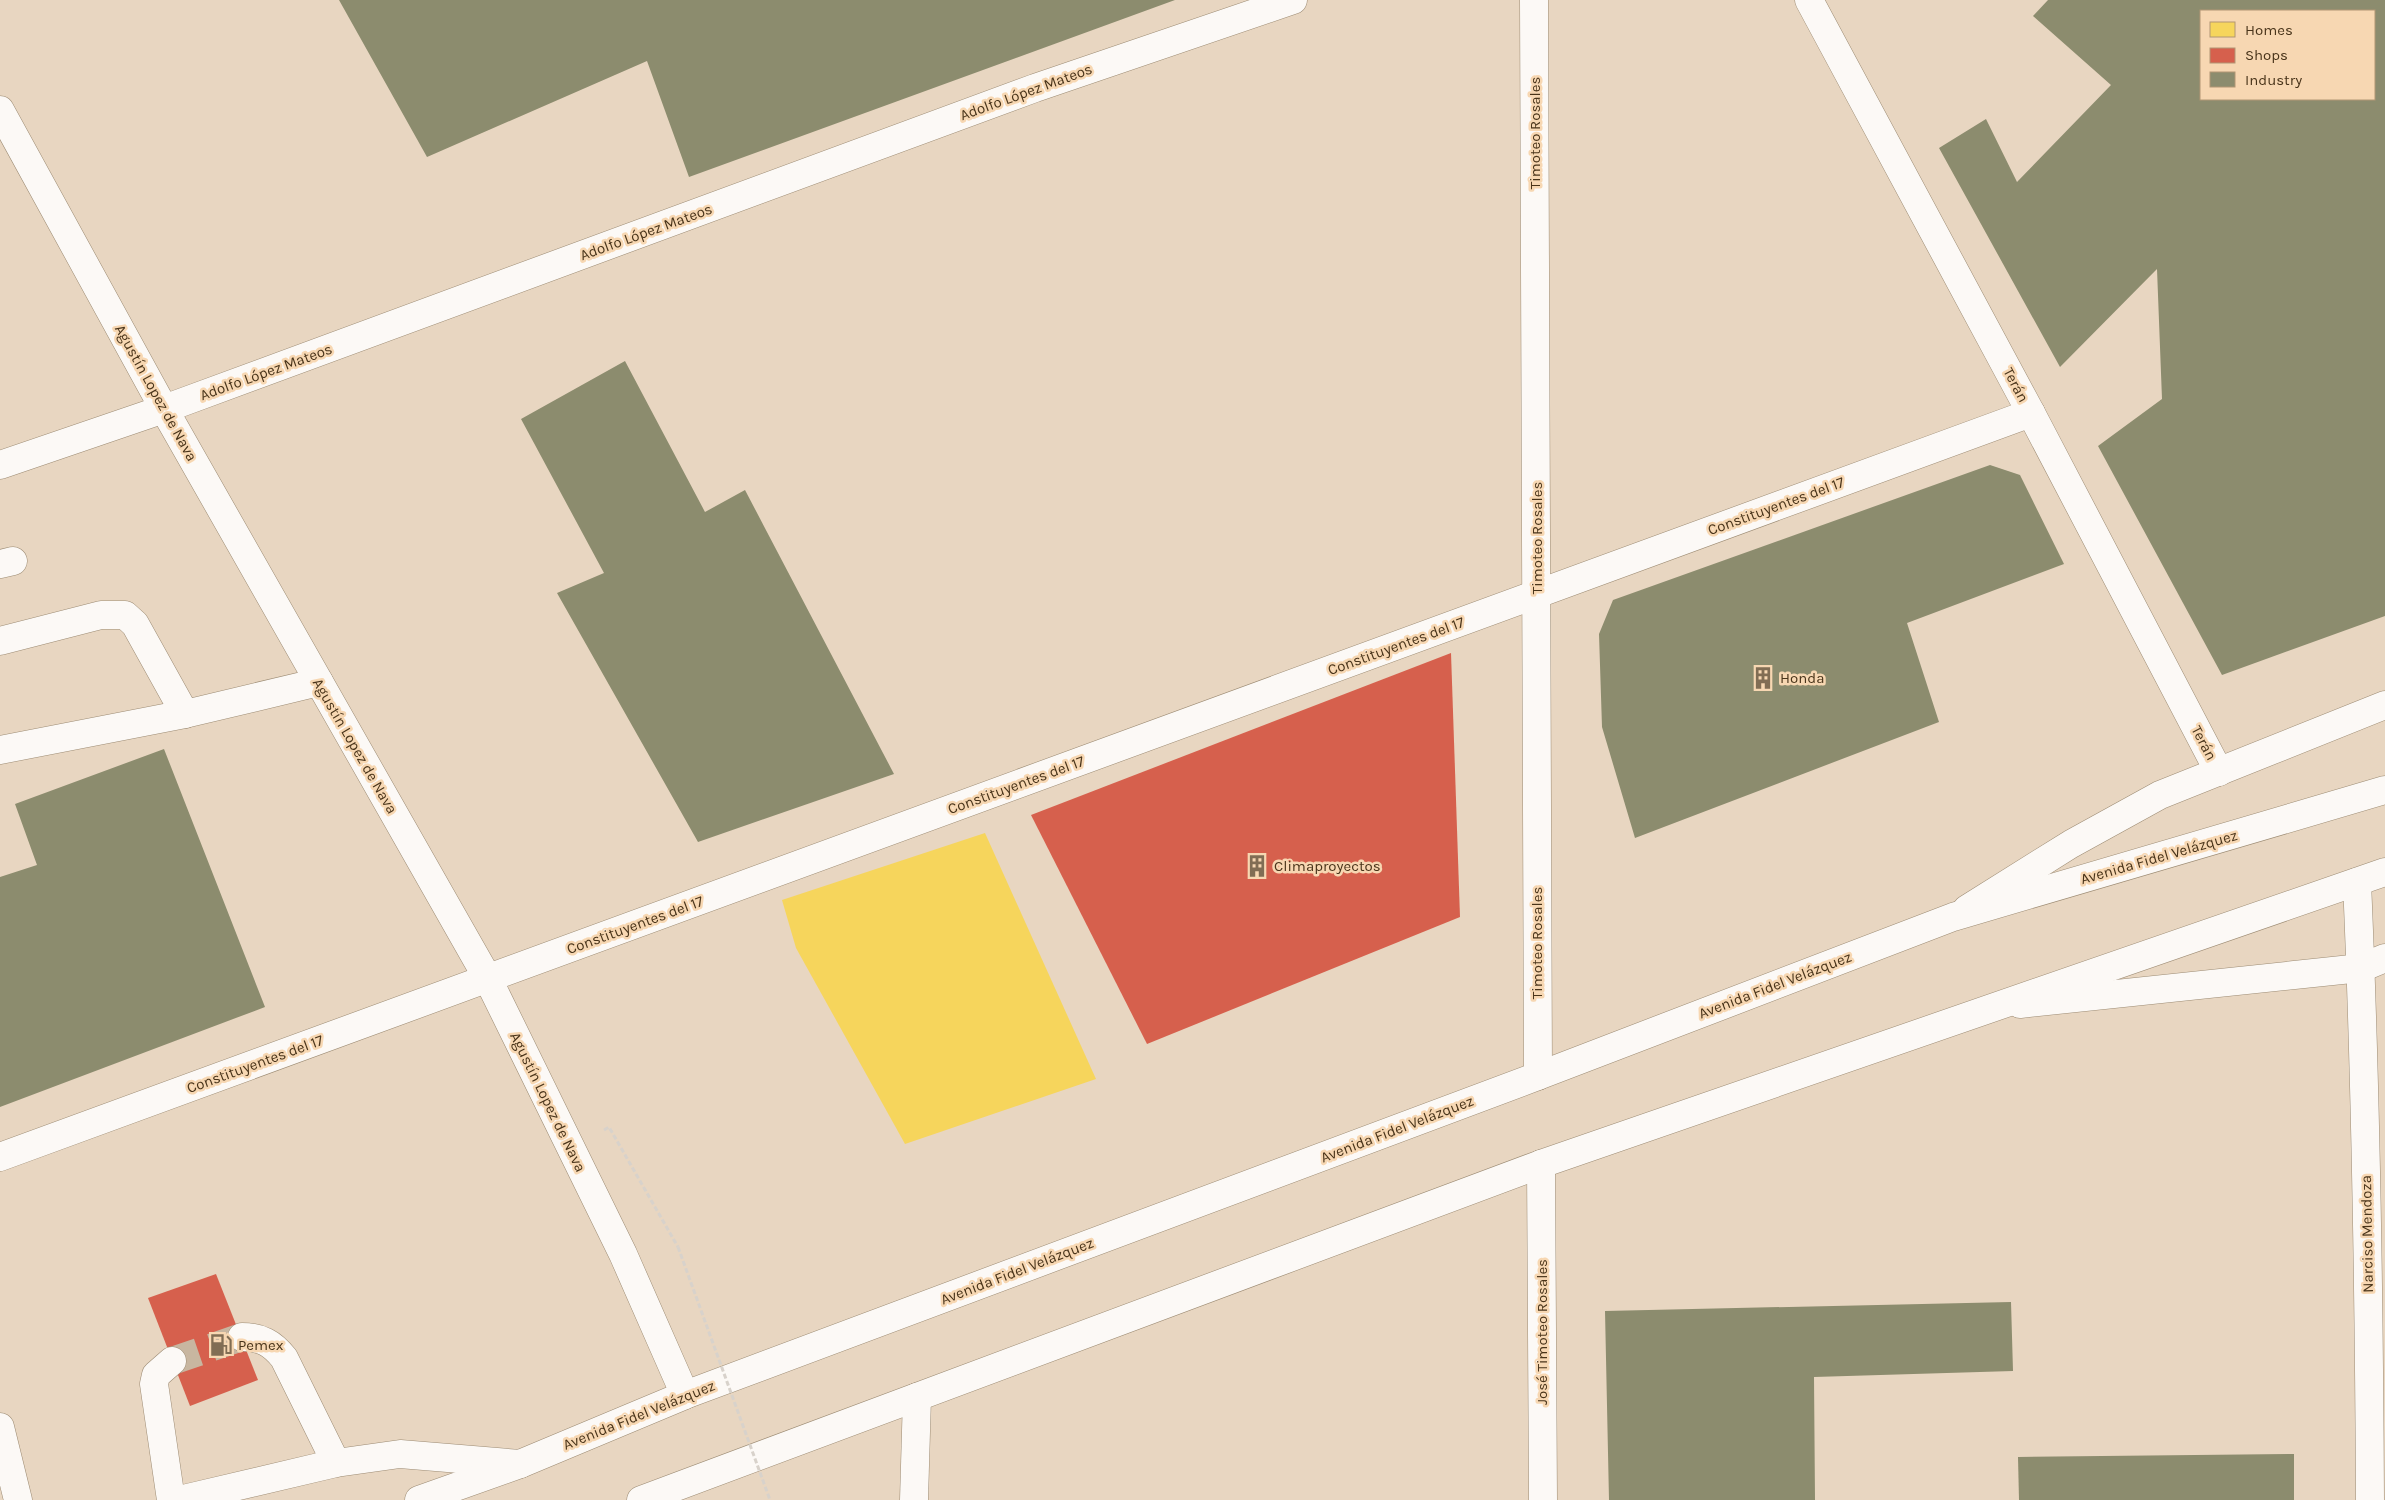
<svg xmlns="http://www.w3.org/2000/svg" width="2385" height="1500" font-family="Karla,sans-serif">
  <style>
    .homes { fill: #f6d55c }
    .shops { fill: #d6604d }
    .industry { fill: #8c8c6e; fill-rule: evenodd }
    .lines { fill: none; stroke-linecap: round; stroke-linejoin: round }
    .minor-tunnel { stroke: #c8b6a0; stroke-width: 28; stroke-dasharray: 28 14; stroke-linecap: butt }
    .minor-casing { stroke: #9c8b73; stroke-width: 29 }
    .highway-casing { stroke: #9c8b73; stroke-width: 29 }
    .path { stroke: #d8d2cb; stroke-width: 3; stroke-dasharray: 5 2.5; stroke-linecap: butt }
    .minor { stroke: #fcf9f6; stroke-width: 28 }
    .highway { stroke: #fcf9f6; stroke-width: 28 }
    .path-bridge { stroke: #d8d2cb; stroke-width: 3; stroke-dasharray: 5 2.5; stroke-linecap: butt }
    .labels { text-anchor: middle; dominant-baseline: central; stroke-width: 5; stroke-linejoin: round; paint-order: stroke }
    .street-label { font-size: 15px; fill: #49341a; stroke: #f7d7b2 }
    .poi-label { font-size: 15px; fill: #49341a; stroke: #f7d7b2; text-anchor: start }
  </style>
  <rect width="100%" height="100%" fill="#e8d6c1"/>
  <path class="homes" d="M985,833l111,246 -191,65 -109,-196 -14,-48z"/>
  <g class="shops">
    <path d="M1451,653l9,264 -313,127 -116,-229z"/>
    <path d="M216,1274l42,106 -68,26 -42,-108z"/>
  </g>
  <g class="industry">
    <path d="M339,0h836l-486,177 -42,-116 -220,96z"/>
    <path d="M2048,0h337v616l-163,59 -124,-229 64,-47 -5,-130 -97,98 -121,-219 47,-29 31,63 94,-97 -78,-69zM2201,11h173v88h-173z"/>
    <path d="M625,361l80,151 40,-22 149,284 -196,68 -141,-249 47,-20 -83,-154z"/>
    <path d="M1990,465l30,10 44,89 -157,59 32,99 -304,116 -33,-111 -3,-93 14,-34z"/>
    <path d="M164,749l101,258 -265,100v-230l37,-12 -22,-61z"/>
    <path d="M2011,1302l2,69 -199,6 1,123h-206l-4,-189z"/>
    <path d="M2294,1454v46h-275l-1,-43z"/>
  </g>
  <g class="lines">
    <path class="minor-tunnel" d="M172,1361l70,-24"/>
    <defs>
      <g id="minor">
        <path d="M1534,0l4,1076"/>
        <path d="M1809,0l222,413 188,359"/>
        <path d="M0,110l164,299 324,570 135,275 62,141"/>
        <path d="M0,465l164,-56 871,-321 258,-88"/>
        <path d="M0,564l13,-3"/>
        <path d="M0,641l101,-26h24l10,9 50,90"/>
        <path d="M0,750l185,-36 134,-32"/>
        <path d="M2357,882c9,206 12,412 13,618"/>
        <path d="M1967,909l104,-65 89,-49 225,-90"/>
        <path d="M2020,1004l341,-36 24,-10"/>
        <path d="M0,1157l2031,-744"/>
        <path d="M1541,1164l2,336"/>
        <path d="M242,1337c19,0 30,6 42,21l52,105"/>
        <path d="M0,1427l18,73"/>
        <path d="M171,1500l-17,-116 2,-9 16,-14"/>
        <path d="M179,1500l157,-37 64,-9 120,10"/>
        <path d="M914,1500l3,-103"/>
      </g>
      <g id="highway">
        <path d="M419,1500l101,-36 165,-69 853,-319 415,-159 432,-127"/>
        <path d="M641,1500l900,-336 844,-292"/>
      </g>
    </defs>
    <use href="#minor" class="minor-casing"/>
    <use href="#highway" class="highway-casing"/>
    <path class="path" d="M604,1130l5,-3 69,120"/>
    <use href="#minor" class="minor"/>
    <use href="#highway" class="highway"/>
    <path class="path-bridge" d="M678,1247l92,253"/>
  </g>
  <defs>
    <symbol id="building-bare" viewBox="-9 -9 18 18"><path d="M-4-6H4V6H1V3H-1V6H-4ZM-2.5-4.3h1.7v1.8h-1.7ZM.8-4.3h1.7v1.8H.8ZM-2.5-1h1.7V.8h-1.7ZM.8-1h1.7V.8H.8Z" fill="#816d54" stroke="#f7d7b2" stroke-width="2.5" paint-order="stroke"/></symbol>
    <symbol id="fuel-bare" viewBox="-9 -9 18 18"><path d="M-5.5-6h7V0h2V4h1.3V-2.5L3-4.5l.8-.8L6-3V5H2.5V1h-1V6h-7ZM-4.2-4.7v3.2H.2V-4.7Z" fill="#816d54" stroke="#f7d7b2" stroke-width="2.5" paint-order="stroke"/></symbol>
  </defs>
  <g fill-rule="evenodd">
    <use href="#building-bare" x="1747" y="662" width="32" height="32"/>
    <use href="#building-bare" x="1241" y="850" width="32" height="32"/>
    <use href="#fuel-bare" x="205" y="1329" width="32" height="32"/>
  </g>
  <g class="labels">
    <g class="street-label">
      <text transform="translate(1026 92) rotate(-20)">Adolfo López Mateos</text>
      <text transform="translate(1535 133) rotate(-90)">Timoteo Rosales</text>
      <text transform="translate(646 232) rotate(-20)">Adolfo López Mateos</text>
      <text transform="translate(266 372) rotate(-20)">Adolfo López Mateos</text>
      <text transform="translate(2016 385) rotate(62)">Terán</text>
      <text transform="translate(156 393) rotate(61)">Agustín Lopez de Nava</text>
      <text transform="translate(1776 506) rotate(-20)">Constituyentes del 17</text>
      <text transform="translate(1537 538) rotate(-90)">Timoteo Rosales</text>
      <text transform="translate(1396 646) rotate(-20)">Constituyentes del 17</text>
      <text transform="translate(2204 743) rotate(62)">Terán</text>
      <text transform="translate(355 746) rotate(60)">Agustín Lopez de Nava</text>
      <text transform="translate(1016 785) rotate(-20)">Constituyentes del 17</text>
      <text transform="translate(2159 857) rotate(-16)">Avenida Fidel Velázquez</text>
      <text transform="translate(635 925) rotate(-20)">Constituyentes del 17</text>
      <text transform="translate(1537 943) rotate(-90)">Timoteo Rosales</text>
      <text transform="translate(1775 985) rotate(-21)">Avenida Fidel Velázquez</text>
      <text transform="translate(255 1064) rotate(-20)">Constituyentes del 17</text>
      <text transform="translate(548 1102) rotate(64)">Agustín Lopez de Nava</text>
      <text transform="translate(1397 1129) rotate(-21)">Avenida Fidel Velázquez</text>
      <text transform="translate(2367 1234) rotate(-91)">Narciso Mendoza</text>
      <text transform="translate(1017 1271) rotate(-21)">Avenida Fidel Velázquez</text>
      <text transform="translate(1542 1332) rotate(-90)">José Timoteo Rosales</text>
      <text transform="translate(639 1415) rotate(-22)">Avenida Fidel Velázquez</text>
    </g>
    <g class="poi-label">
      <text x="1780" y="678">Honda</text>
      <text x="1274" y="866">Climaproyectos</text>
      <text x="238" y="1345">Pemex</text>
    </g>
  </g>
  <rect x="2200" y="10" width="175" height="90" fill="#f7d7b2" stroke="#b19675"/>
  <rect x="2210" y="22" width="25" height="15" fill="#f6d55c" stroke="#b19675"/>
  <text x="2245" y="35" font-size="15" fill="#49341a">Homes</text>
  <rect x="2210" y="48" width="25" height="15" fill="#d6604d" stroke="#b19675"/>
  <text x="2245" y="60" font-size="15" fill="#49341a">Shops</text>
  <rect x="2210" y="72" width="25" height="15" fill="#8c8c6e" stroke="#b19675"/>
  <text x="2245" y="85" font-size="15" fill="#49341a">Industry</text>
</svg>
